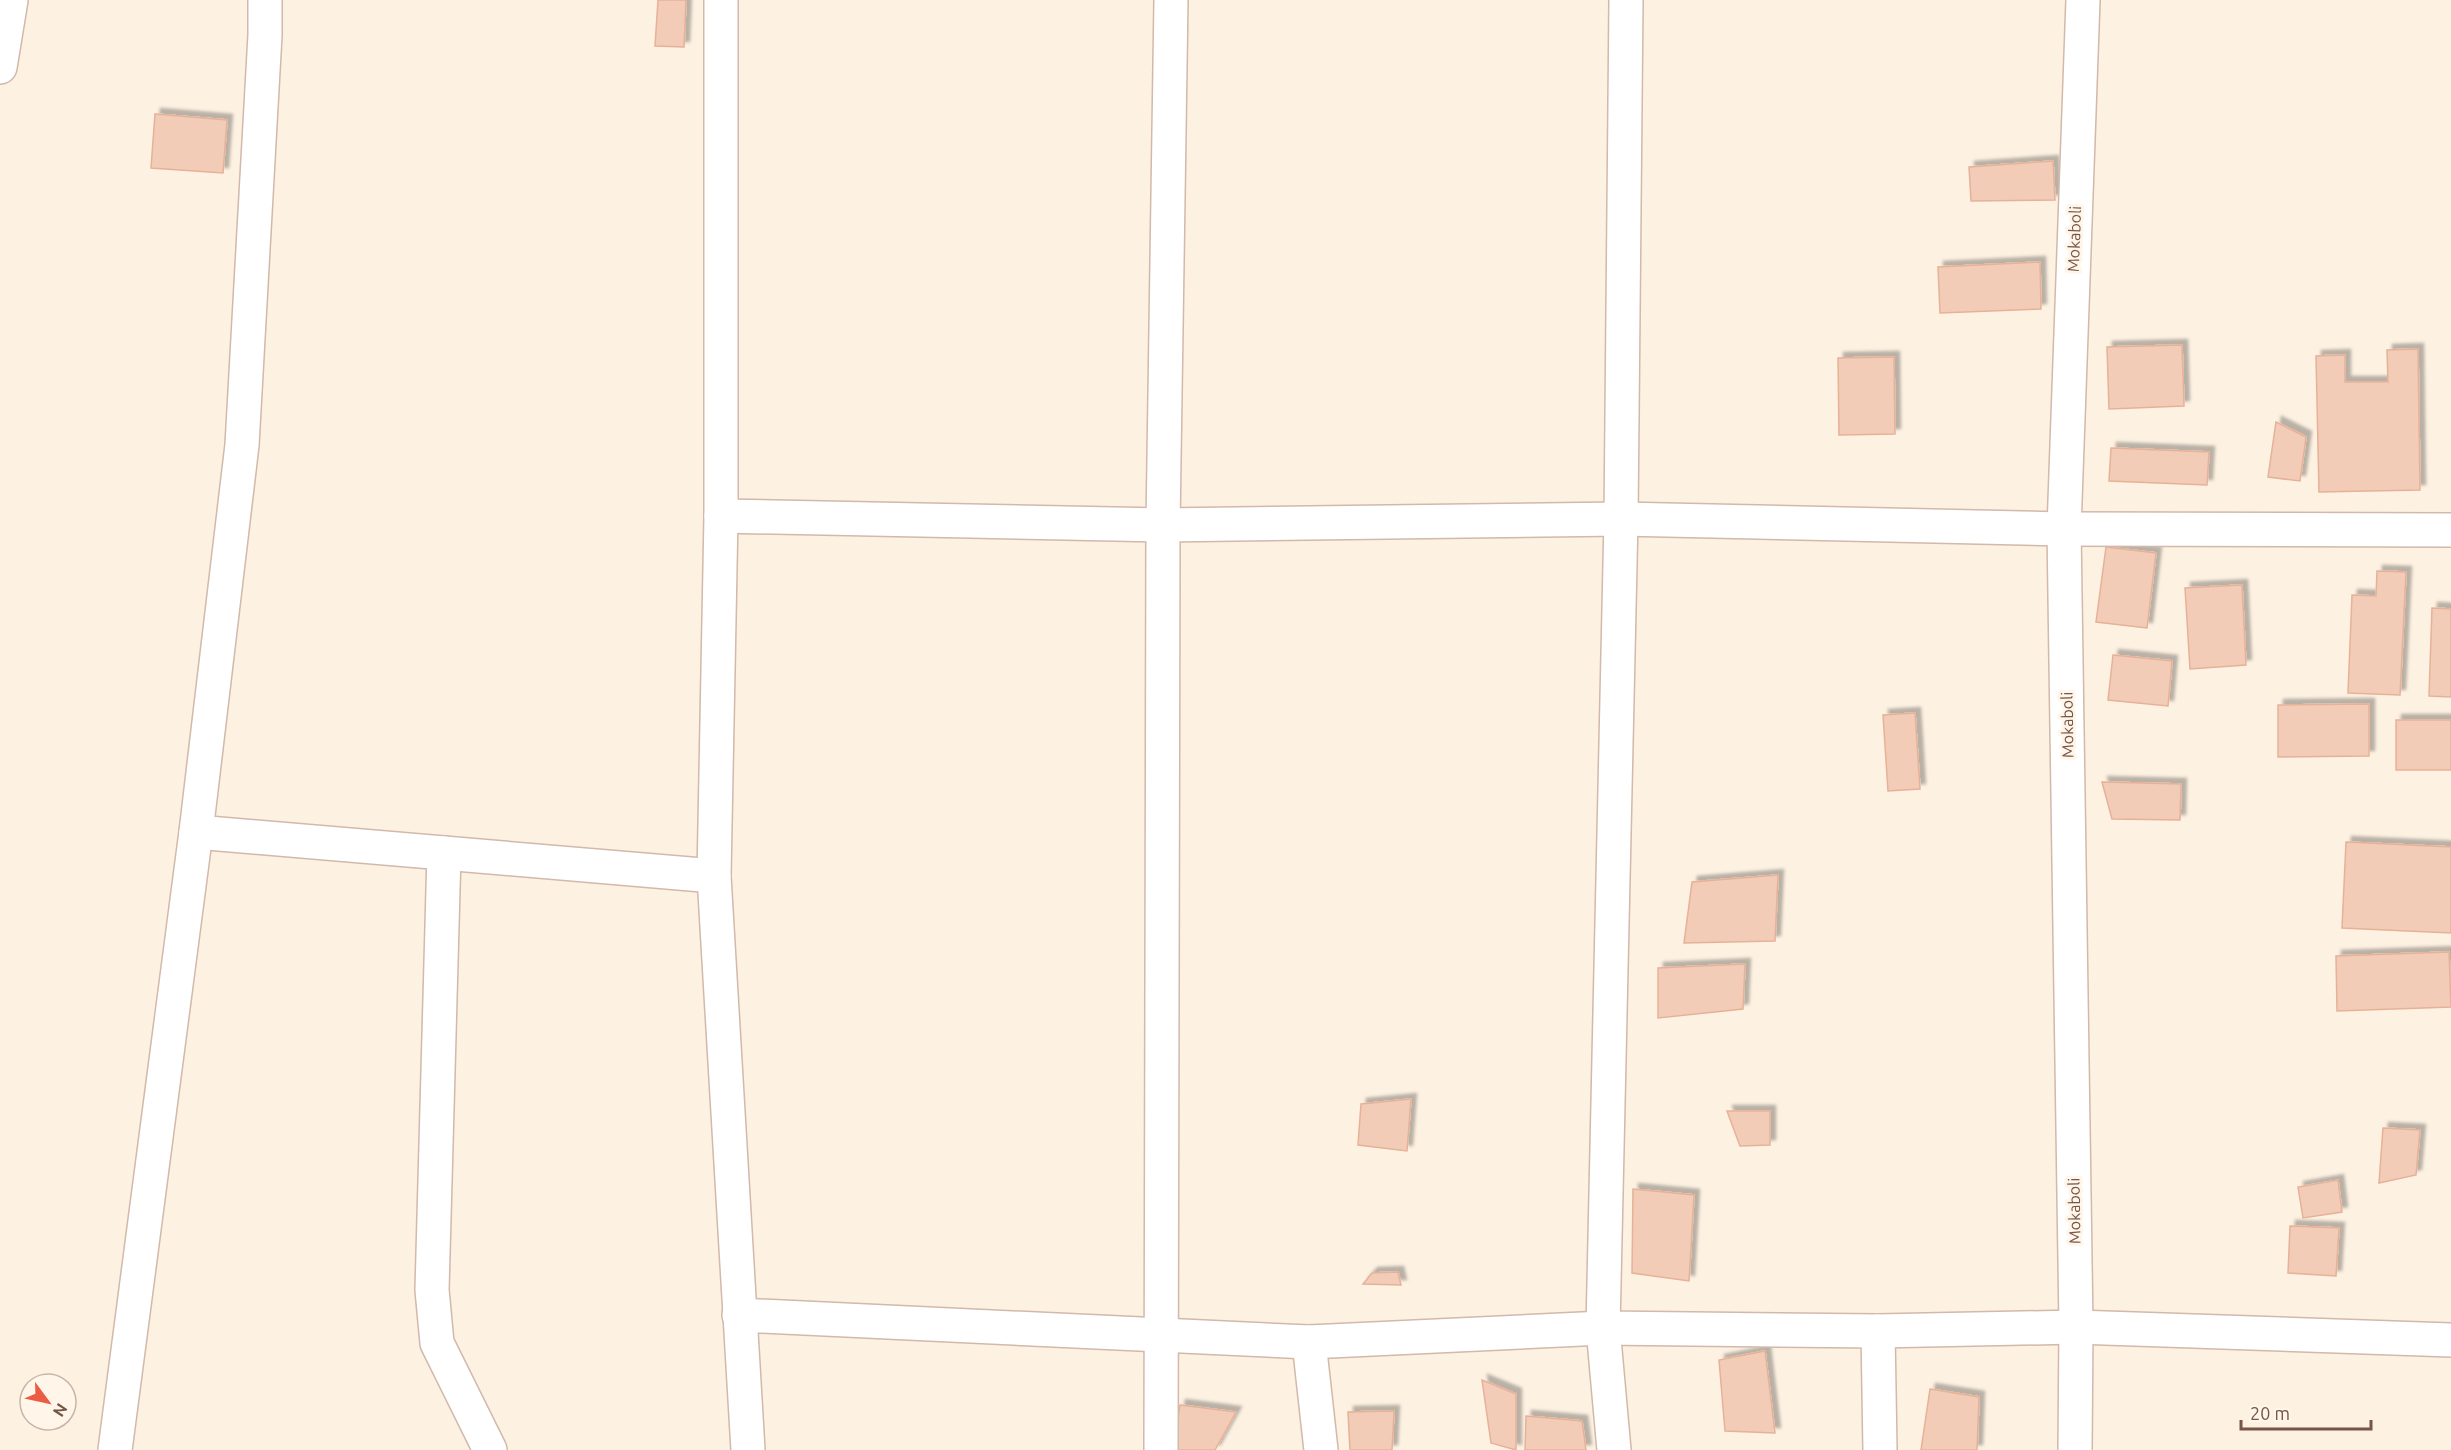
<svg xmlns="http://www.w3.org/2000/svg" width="2451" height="1450" font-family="Ubuntu,sans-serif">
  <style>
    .building { fill: #f3ccb8; stroke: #e7b198; stroke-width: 1.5; filter: url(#shadow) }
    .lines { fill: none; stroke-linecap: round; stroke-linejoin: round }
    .street-casing { stroke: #d1b9ab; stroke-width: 36 }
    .street { stroke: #fff; stroke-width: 33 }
    .labels { text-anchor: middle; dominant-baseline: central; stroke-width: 6; stroke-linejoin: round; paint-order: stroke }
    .street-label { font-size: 16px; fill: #755547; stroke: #fff5e9 }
  </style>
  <defs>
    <filter id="shadow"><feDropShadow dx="5.5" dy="-5.5" stdDeviation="1.5" flood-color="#0004"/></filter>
  </defs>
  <rect width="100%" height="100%" fill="#fdf1e2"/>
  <g class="building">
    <path d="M658,0h28l-2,47 -29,-1z"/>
    <path d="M155,114l72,6 -4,53 -72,-5z"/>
    <path d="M2053,161l2,39 -84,1 -2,-34z"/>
    <path d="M2040,262l1,47 -101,4 -2,-46z"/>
    <path d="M2182,345l2,61 -75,3 -2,-62z"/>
    <path d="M2418,349l2,141 -101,2 -3,-136 29,-1v27h43l-1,-32z"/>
    <path d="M1894,357l1,77 -56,1 -1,-77z"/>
    <path d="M2276,422l30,15 -6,44 -32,-4z"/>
    <path d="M2111,448l98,4 -2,33 -98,-4z"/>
    <path d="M2106,547l50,6 -9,75 -51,-6z"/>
    <path d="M2377,571l29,1 -6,123 -52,-2 4,-98 24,1z"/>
    <path d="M2242,585l4,80 -56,4 -5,-81z"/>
    <path d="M2432,608l19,1v88l-22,-1z"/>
    <path d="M2113,655l59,6 -4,45 -60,-6z"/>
    <path d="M2369,704v52l-91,1v-52z"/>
    <path d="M1915,713l5,76 -32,2 -5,-76z"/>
    <rect x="2396" y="720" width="55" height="50"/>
    <path d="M2102,782l79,2 -1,36 -68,-1z"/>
    <path d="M2346,842l105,5v86l-109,-5z"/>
    <path d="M1778,875l-3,66 -91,2 8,-61z"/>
    <path d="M2449,952l2,55 -114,4 -1,-55z"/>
    <path d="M1745,964l-2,45 -85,9v-50z"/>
    <path d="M1411,1099l-4,52 -49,-6 3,-41z"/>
    <path d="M1727,1111h43v34l-30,1z"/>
    <path d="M2383,1128l37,2 -4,45 -37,8z"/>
    <path d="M2338,1180l4,32 -39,6 -5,-31z"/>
    <path d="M1633,1189l61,6 -5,86 -57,-8z"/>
    <path d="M2290,1226l49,2 -3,48 -48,-3z"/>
    <path d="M1398,1272l3,13 -38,-1 9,-11z"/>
    <path d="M1765,1351l10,82 -50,-2 -6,-71z"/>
    <path d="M1482,1380l34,14v56l-25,-7z"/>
    <path d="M1930,1389l49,8 -2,53h-56z"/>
    <path d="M1180,1405l56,7 -21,38h-42z"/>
    <path d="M1394,1411l-2,39h-42l-2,-38z"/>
    <path d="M1526,1416l56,5 4,29h-61z"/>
  </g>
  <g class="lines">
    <defs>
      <g id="street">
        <path d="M721,0v516l-7,360 34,574"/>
        <path d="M0,67l11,-67"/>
        <path d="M721,516l442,9 458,-6 443,10 387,1"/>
        <path d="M196,832l518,44"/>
        <path d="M444,853l-12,437 5,53 53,107"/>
        <path d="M739,1315l570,27 294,-14 275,3 198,-4 375,13"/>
        <path d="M1878,1331l2,119"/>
        <path d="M1309,1342l12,108"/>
        <path d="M115,1450l81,-618 46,-387 23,-410v-35"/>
        <path d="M1161,1450l2,-925 8,-525"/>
        <path d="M1614,1450l-11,-122 18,-809 5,-519"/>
        <path d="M2075,1450l1,-123 -12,-798 19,-529"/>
      </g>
    </defs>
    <use href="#street" class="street-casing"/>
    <use href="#street" class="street"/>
  </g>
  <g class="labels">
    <g class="street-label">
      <text transform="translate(2074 239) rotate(-88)">Mokaboli</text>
      <text transform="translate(2067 725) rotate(-91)">Mokaboli</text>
      <text transform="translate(2074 1211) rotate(-91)">Mokaboli</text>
    </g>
  </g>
  <g transform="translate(48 1402) rotate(123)"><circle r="28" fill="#fff5e9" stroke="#c8b5a8" stroke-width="1.5"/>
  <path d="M0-4.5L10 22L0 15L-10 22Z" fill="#ec5c42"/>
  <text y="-9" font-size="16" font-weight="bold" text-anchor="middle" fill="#755547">N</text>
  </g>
  <path d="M2241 1420v9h130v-9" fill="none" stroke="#755547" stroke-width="3"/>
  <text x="2250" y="1420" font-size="18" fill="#755547" stroke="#fff5e9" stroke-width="4.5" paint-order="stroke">20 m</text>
</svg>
